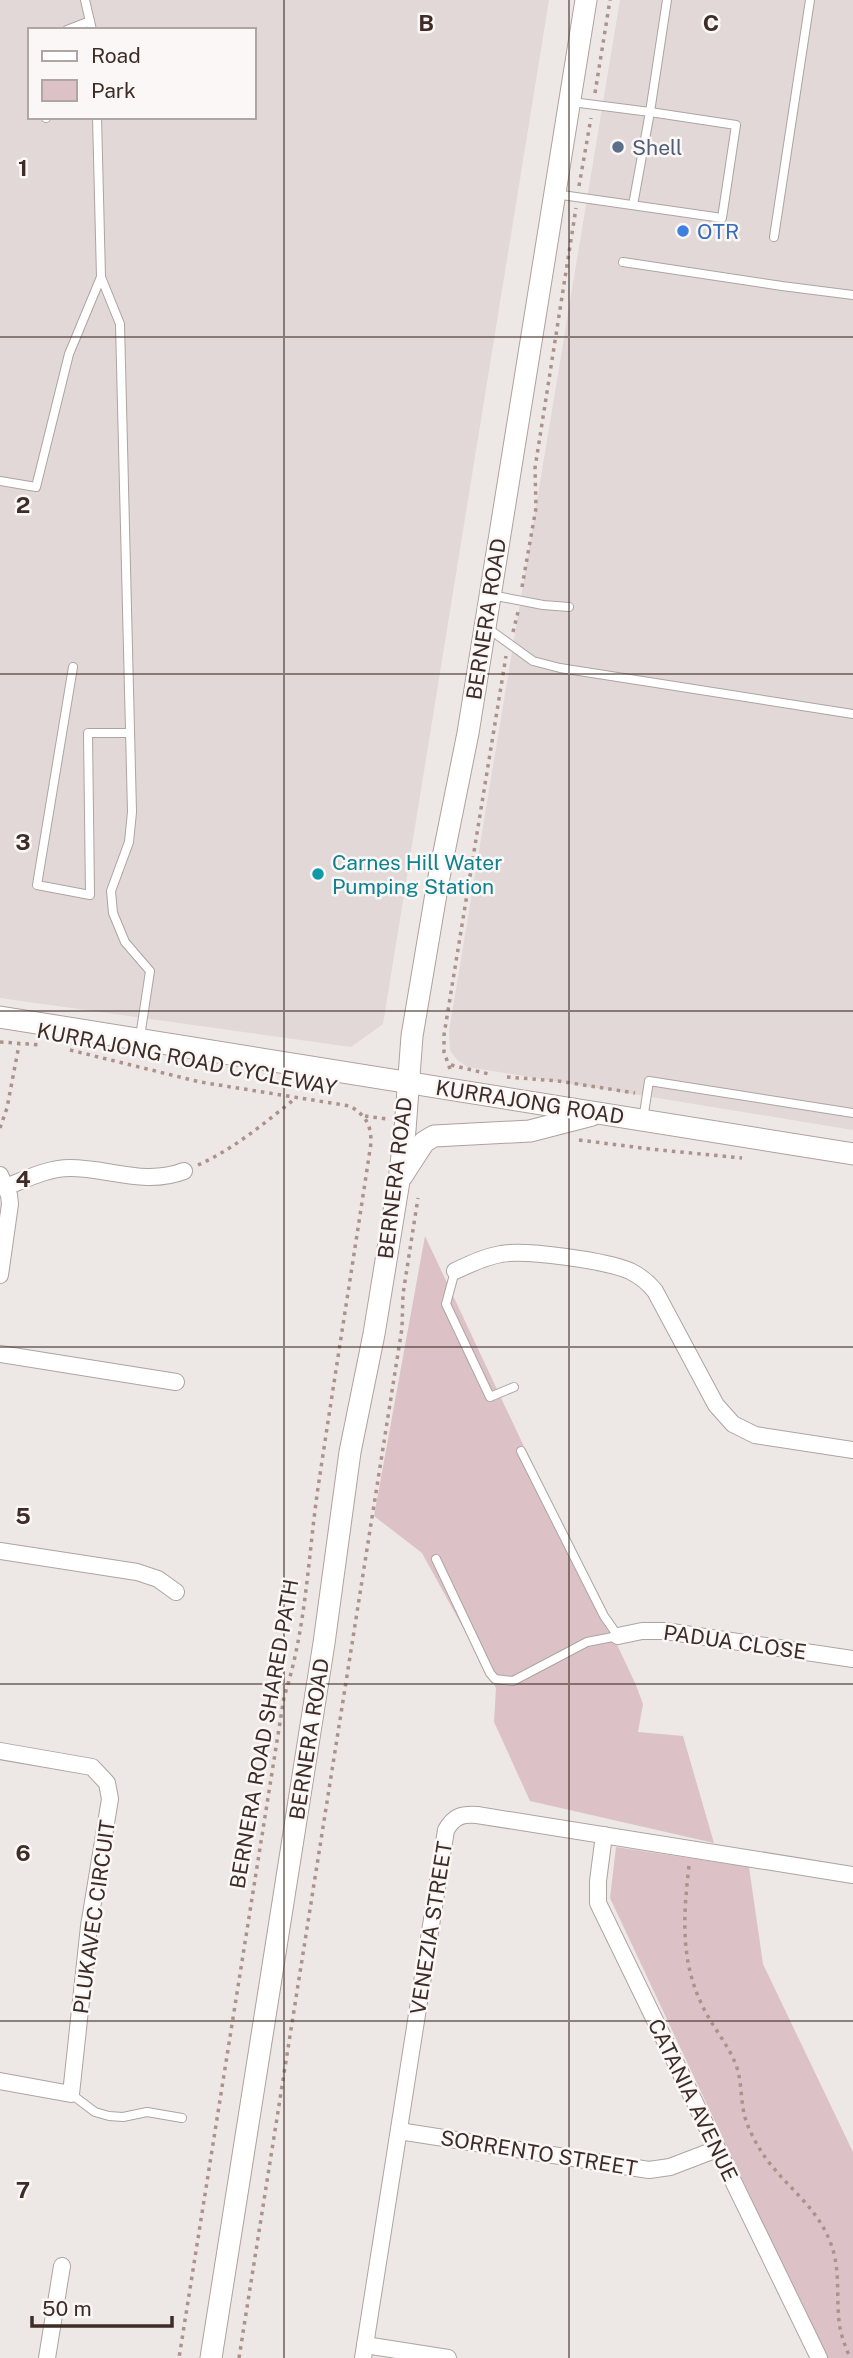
<svg xmlns="http://www.w3.org/2000/svg" width="853" height="2358" font-family="'Public Sans',sans-serif">
  <style>
    .built { fill: #e1d8d7; fill-rule: evenodd }
    .green { fill: #dcc2c6 }
    .lines { fill: none; stroke-linecap: round; stroke-linejoin: round }
    .lane-casing { stroke: #aea4a1; stroke-width: 10 }
    .street-casing { stroke: #aea4a1; stroke-width: 18 }
    .secondary-casing { stroke: #b0a19d; stroke-width: 23 }
    .path { stroke: #ad928a; stroke-width: 3.5; stroke-dasharray: 3.5 5; stroke-linecap: butt }
    .lane { stroke: #fff; stroke-width: 8 }
    .street { stroke: #fff; stroke-width: 16 }
    .secondary { stroke: #fff; stroke-width: 21 }
    .grid { fill: none; stroke: #3e2d27; stroke-width: 2; stroke-opacity: 0.55 }
    .service-dot { fill: #5c6f8a; stroke: #faf7f6; stroke-width: 2.5 }
    .shop-dot { fill: #3f7fe0; stroke: #faf7f6; stroke-width: 2.5 }
    .culture-dot { fill: #0f9aa8; stroke: #faf7f6; stroke-width: 2.5 }
    .labels { text-anchor: middle; dominant-baseline: central; stroke-width: 5; stroke-linejoin: round; paint-order: stroke }
    .service-label { font-size: 21px; fill: #4e5e75; stroke: #faf7f6; text-anchor: start }
    .shop-label { font-size: 21px; fill: #366cbe; stroke: #faf7f6; text-anchor: start }
    .street-label { font-size: 21px; fill: #3e2d27; stroke: #faf7f6 }
    .culture-label { font-size: 21px; fill: #0d838f; stroke: #faf7f6; text-anchor: start }
    .grid-label { font-size: 23px; text-anchor: middle; font-weight: bold; fill: #3e2d27; stroke: #faf7f6; stroke-width: 5; stroke-linejoin: round; paint-order: stroke }
  </style>
  <rect width="100%" height="100%" fill="#ede7e6"/>
  <g class="built">
    <path d="M0,0h549l-166,1024 -32,23 -351,-49zM30,30h224v87h-224z"/>
    <path d="M620,0h233v1130l-385,-63 -11,-7 -7,-10 -1,-18z"/>
  </g>
  <g class="green">
    <path d="M425,1236l211,449 7,19 -5,28 45,4 31,107 -184,-42 -36,-79 2,-34 -74,-135 -48,-37z"/>
    <path d="M616,1847l133,20 14,97 90,188v206h-27l-216,-460z"/>
  </g>
  <g class="lines">
    <defs>
      <g id="lane">
        <path d="M85,0l7,30"/>
        <path d="M67,30l23,-9"/>
        <path d="M572,102l78,10 -17,93"/>
        <path d="M46,118v-1"/>
        <path d="M555,194l167,24 14,-93 -86,-13 17,-112"/>
        <path d="M774,237l36,-237"/>
        <path d="M623,262l159,24 71,9"/>
        <path d="M101,277l19,47 12,488 -3,30 -18,49 2,22 12,29 25,29 -10,66"/>
        <path d="M0,481l36,6 33,-133 32,-77 -4,-160"/>
        <path d="M491,595l52,10 26,2"/>
        <path d="M486,627l47,34 27,7 293,46"/>
        <path d="M73,667l-36,218 53,10 -2,-162h42"/>
        <path d="M643,1120l6,-39 204,32"/>
        <path d="M455,1271l-9,33 44,93 24,-10"/>
        <path d="M436,1559l54,114 5,6 18,2 74,-39 31,-6 -14,-20 -83,-165"/>
        <path d="M71,2094l24,18 14,4 14,1 24,-5 35,6"/>
      </g>
      <g id="street">
        <path d="M0,1175l9,20 1,9 -10,71"/>
        <path d="M6,1187c20,-8 42,-19 64,-19 39,0 75,18 114,3"/>
        <path d="M455,1271c15,-7 29,-14 46,-17 24,-5 106,7 129,17 10,5 18,11 25,20l61,114 17,19 22,11 98,15"/>
        <path d="M0,1354l176,28"/>
        <path d="M0,1551l137,21 21,7 18,13"/>
        <path d="M618,1636l24,-5h23l188,28"/>
        <path d="M0,1751l92,16 15,16 3,16 -21,127 -18,168 -71,-13"/>
        <path d="M604,1835l-6,46v22l221,455"/>
        <path d="M399,2131l250,39 21,-3 47,-18"/>
        <path d="M365,2345l83,13"/>
        <path d="M47,2358l15,-92"/>
        <path d="M363,2358l83,-528c8,-14 16,-16 31,-15l376,60"/>
      </g>
      <g id="secondary">
        <path d="M0,1017l853,137"/>
        <path d="M402,1176l22,-34 10,-6 96,-5 62,-16"/>
        <path d="M211,2358l113,-715 26,-191 24,-118 25,-153 6,-51 7,-94 26,-154 30,-149 118,-733"/>
      </g>
    </defs>
    <use href="#lane" class="lane-casing"/>
    <use href="#street" class="street-casing"/>
    <use href="#secondary" class="secondary-casing"/>
    <g class="path">
      <path d="M595,93l15,-93"/>
      <path d="M579,186l12,-68"/>
      <path d="M522,587l14,-79 -1,-40 41,-260"/>
      <path d="M513,632l5,-20"/>
      <path d="M0,1042l42,3"/>
      <path d="M70,1050l130,32 150,24c16,10 21,18 21,37 -17,113 -35,225 -52,338 -11,72 -12,146 -35,216l-105,661"/>
      <path d="M451,1065l38,9"/>
      <path d="M450,1069l-6,-17v-17l62,-379"/>
      <path d="M507,1077l51,4 77,12"/>
      <path d="M365,1116l22,3"/>
      <path d="M0,1128l7,-20 12,-63"/>
      <path d="M579,1140l71,9 92,9"/>
      <path d="M198,1165c36,-16 68,-43 99,-68"/>
      <path d="M689,1866c-6,51 -9,98 16,145 11,21 26,37 33,60 3,12 3,25 5,37 2,15 10,30 18,43 20,32 53,52 68,88 13,29 6,59 11,89 2,10 6,20 10,30"/>
      <path d="M239,2358l163,-1030 1,-34 15,-96"/>
    </g>
    <use href="#lane" class="lane"/>
    <use href="#street" class="street"/>
    <use href="#secondary" class="secondary"/>
  </g>
  <path class="grid" d="M284,0v2358M569,0v2358M0,337h853M0,674h853M0,1011h853M0,1347h853M0,1684h853M0,2021h853"/>
  <circle class="service-dot" cx="618" cy="147" r="7"/>
  <circle class="shop-dot" cx="683" cy="231" r="7"/>
  <circle class="culture-dot" cx="318" cy="874" r="7"/>
  <g class="labels">
    <g class="service-label">
      <text x="632" y="147">Shell</text>
    </g>
    <g class="shop-label">
      <text x="697" y="231">OTR</text>
    </g>
    <g class="street-label">
      <text transform="translate(486 619) rotate(-81)">BERNERA ROAD</text>
      <text transform="translate(187 1059) rotate(11)">KURRAJONG ROAD CYCLEWAY</text>
      <text transform="translate(530 1102) rotate(9)">KURRAJONG ROAD</text>
      <text transform="translate(395 1178) rotate(-83)">BERNERA ROAD</text>
      <text transform="translate(735 1642) rotate(8)">PADUA CLOSE</text>
      <text transform="translate(264 1734) rotate(-80)">BERNERA ROAD SHARED PATH</text>
      <text transform="translate(309 1739) rotate(-81)">BERNERA ROAD</text>
      <text transform="translate(94 1917) rotate(-82)">PLUKAVEC CIRCUIT</text>
      <text transform="translate(431 1928) rotate(-81)">VENEZIA STREET</text>
      <text transform="translate(693 2100) rotate(64)">CATANIA AVENUE</text>
      <text transform="translate(539 2153) rotate(9)">SORRENTO STREET</text>
    </g>
    <g class="culture-label">
      <text x="332" y="862">Carnes Hill Water<tspan x="332" dy="24">Pumping Station</tspan></text>
    </g>
  </g>
  <g class="grid-label">
    <text x="426" y="31">B</text>
    <text x="711" y="31">C</text>
    <text x="23" y="176">1</text>
    <text x="23" y="513">2</text>
    <text x="23" y="850">3</text>
    <text x="23" y="1187">4</text>
    <text x="23" y="1524">5</text>
    <text x="23" y="1861">6</text>
    <text x="23" y="2198">7</text>
  </g>
  <rect x="28" y="28" width="228" height="91" fill="#faf7f6" stroke="#afa6a3" stroke-width="2"/>
  <rect x="42" y="51" width="35" height="10" fill="#ffffff" stroke="#afa6a3" stroke-width="2"/>
  <text x="91" y="63" font-size="21" fill="#3e2d27">Road</text>
  <rect x="42" y="80" width="35" height="21" fill="#dcc2c6" stroke="#afa6a3" stroke-width="2"/>
  <text x="91" y="98" font-size="21" fill="#3e2d27">Park</text>
  <path d="M32 2316v10h140v-10" fill="none" stroke="#3e2d27" stroke-width="3.5"/>
  <text x="42" y="2316" font-size="21" fill="#3e2d27" stroke="#faf7f6" stroke-width="5" paint-order="stroke">50 m</text>
</svg>
